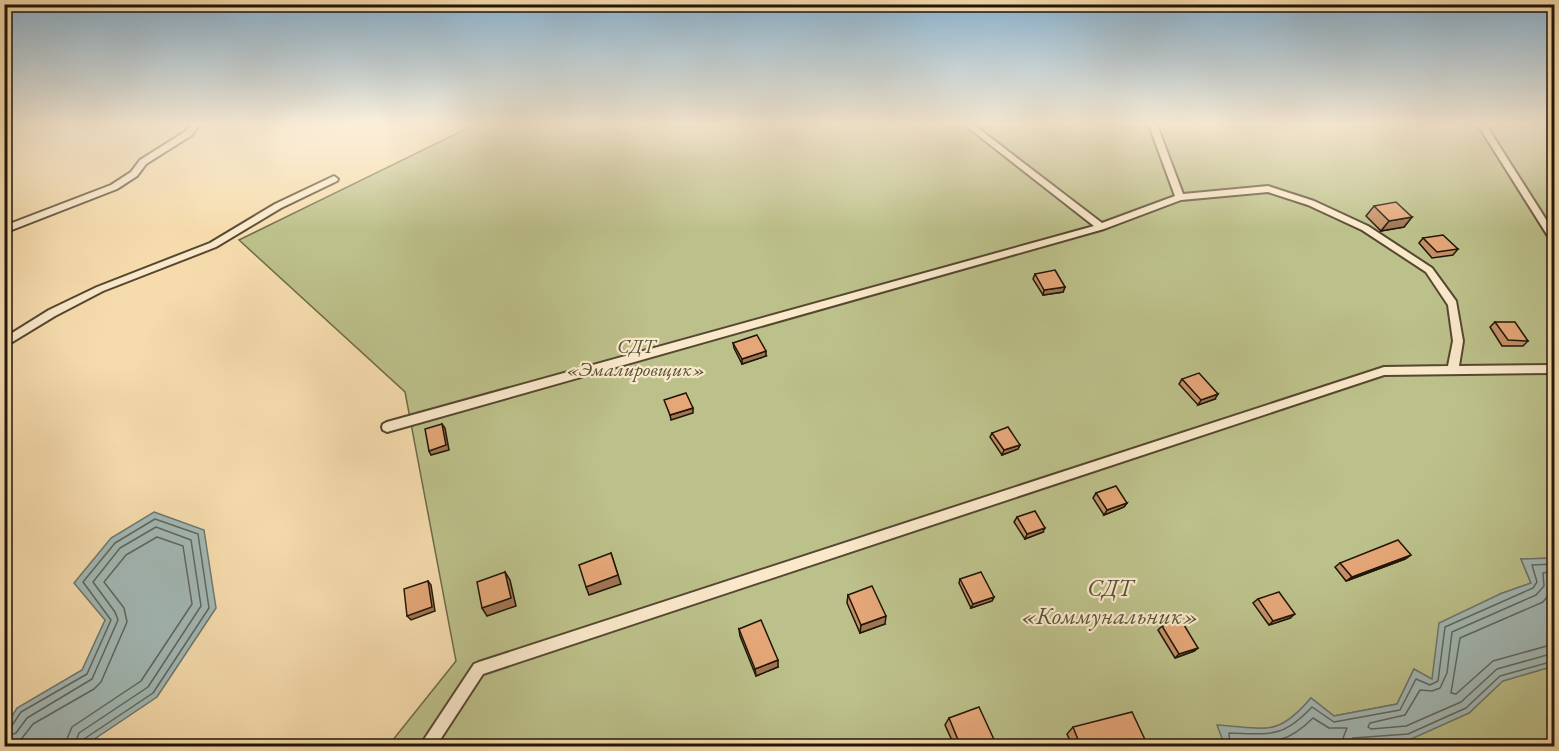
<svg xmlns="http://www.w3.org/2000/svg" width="1559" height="751" font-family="'EB Garamond',serif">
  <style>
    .green { fill: #bcc08a; stroke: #6e6a48; stroke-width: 1.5 }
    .water { fill: #a2b9b6; stroke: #6e7770; stroke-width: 1.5 }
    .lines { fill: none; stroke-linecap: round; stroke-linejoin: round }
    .shore { stroke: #60675e; stroke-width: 1.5 }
    .lane-casing { stroke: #554730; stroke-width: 4 }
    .lane { fill: #f9e8ca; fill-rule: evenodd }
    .wall { fill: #c59067; stroke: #1f1507; stroke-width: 1.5 }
    .shaded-wall { fill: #a07554; stroke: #1f1507; stroke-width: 1.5 }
    .building { fill: #e5a778; stroke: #1f1507; stroke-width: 1.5 }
    .labels { text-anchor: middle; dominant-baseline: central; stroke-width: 4.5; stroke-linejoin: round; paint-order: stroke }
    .park-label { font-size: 20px; font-style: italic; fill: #565135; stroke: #f9e8ca }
    .near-park-label { font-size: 24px; font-style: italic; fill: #565135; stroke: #f9e8ca }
  </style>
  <rect width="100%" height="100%" fill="#f6dcad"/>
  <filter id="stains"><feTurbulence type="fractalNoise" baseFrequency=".00333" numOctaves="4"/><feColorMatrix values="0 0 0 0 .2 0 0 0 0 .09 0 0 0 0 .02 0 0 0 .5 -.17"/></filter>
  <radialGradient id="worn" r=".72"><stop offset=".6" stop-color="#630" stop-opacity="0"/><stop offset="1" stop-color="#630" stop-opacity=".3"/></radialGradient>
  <g class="green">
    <path d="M474,125h1080v433l-33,1 10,24 -31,11 -68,86 -18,-11 -17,35 -63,12 -23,-18c-34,40 -45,30 -93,28l7,20h-837l68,-85 -51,-269 -166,-152z"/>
    <path d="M1554,666v80h-238l153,-33 33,-32z"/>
  </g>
  <g class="water">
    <path d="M154,512l50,18 12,78 -59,89 -73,49h-79v-19l12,-19 65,-38 23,-50 -31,-37 37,-45z"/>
    <path d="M1554,558v108l-51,15 -34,32 -60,27 -93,6h-91l-8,-21c49,3 60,13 94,-27l23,18 63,-12 17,-35 18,10 7,-56 61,-29 31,-11 -10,-24z"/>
  </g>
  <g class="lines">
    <g class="shore">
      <path d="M1554,571l-11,2 1,13 -8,9 -84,37 -5,41 -7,15 -8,3 -12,-1 -15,25 -35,8 -2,4 3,2 35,-3 55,-24 36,-33 57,-16"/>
      <path d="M1554,581l-4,12 -7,9 -83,36 -9,55 5,1 37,-33 61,-17"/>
      <path d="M4,729l7,-2 10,-15 66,-38 24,-54 -28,-38 32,-39 40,-24 43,15 11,74 -56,85 -69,46 -3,7"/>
      <path d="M4,737l12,-4 11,-15 65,-39 26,-59 -3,-8 -22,-30 27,-34 36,-21 35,13 10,66 -53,81 -69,46 -5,13"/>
      <path d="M4,746l15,-4 14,-18 61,-35 7,-7 26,-60 -3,-14 -20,-26 22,-27 31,-18 26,9 9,58 -51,77 -69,46 -8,19"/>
      <path d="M1230,746l-1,-13c40,1 53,6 83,-26l22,15 66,-12 16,-31 14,6 8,-4 7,-54 88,-39 4,-6 -5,-17 22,-1"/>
      <path d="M1238,746l2,-6c34,2 47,4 73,-22l16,10h18l-7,18"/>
      <path d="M1348,746l1,-5 4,-3 55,-4 58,-26 34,-32 54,-15"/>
    </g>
    <defs>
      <g id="lane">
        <path d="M191,125h8l-7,10 -46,29 -9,12 -20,13 -113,44v-7l107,-41 20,-13 9,-12 46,-29z"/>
        <path d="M965,125h9l128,98 73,-27 -26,-71h8l26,69 85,-8 46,15 54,25 64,42 24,33 7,40 -4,25 95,-1v8l-170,2 -901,299 -47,72h-15l2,-5 51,-77 5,-2 905,-295 64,-1 5,-25 -5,-36 -22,-33 -64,-42 -54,-25 -40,-13 -87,8 -77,29 -717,203 -4,-2 -1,-3 1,-3 4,-2 707,-196z"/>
        <path d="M1478,125h8l68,107v10l-3,-1z"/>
        <path d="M334,176l4,3 -1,2 -56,27 -65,39 -113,44 -48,25 -51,31v-9l45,-28 48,-23 113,-44 65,-39z"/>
      </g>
    </defs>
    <use href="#lane" class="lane-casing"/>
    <use href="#lane" class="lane"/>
  </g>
  <g class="wall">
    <path d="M1374,206l38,11 -8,10 -23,4 -15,-15z"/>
    <path d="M1423,238l35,11 -5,6 -21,3 -13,-15z"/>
    <path d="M1035,274l30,13 -2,5 -20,3 -10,-16z"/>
    <path d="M1495,322l33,19 -5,5h-21l-12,-19z"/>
    <path d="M733,343l33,13 -24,8 -8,-16z"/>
    <path d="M1182,379l33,20 -17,6 -19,-21z"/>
    <path d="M992,433l28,12 -2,4 -16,6 -12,-18z"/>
    <path d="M1096,493l31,10 -3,4 -20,8 -11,-17z"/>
    <path d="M1017,517l26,15 -18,7 -11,-17z"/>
    <path d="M1411,555l-6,4 -59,22 -11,-14 5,-4z"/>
    <path d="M960,579l34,18 -2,4 -21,7 -12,-25z"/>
    <path d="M848,595l37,29 -25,9 -13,-30z"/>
    <path d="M1258,599l32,19 -21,7 -16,-22z"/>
    <path d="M1162,626l36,22 -4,3 -19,7 -17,-28z"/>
    <path d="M739,629l39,38 -22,9 -16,-40z"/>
    <path d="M1554,714v13l-7,-7z"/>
    <path d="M949,718l48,29h-42l-10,-22z"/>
    <path d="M1073,727l75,19 -1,1h-74l-6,-13z"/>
  </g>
  <g class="shaded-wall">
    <path d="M1412,217l-8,10 -23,4 8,-10z"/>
    <path d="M1065,287l-2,5 -20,3 1,-5z"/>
    <path d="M766,351v5l-24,8v-5z"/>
    <path d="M1218,394l-3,5 -17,6 3,-5z"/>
    <path d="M693,408v5l-22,7 -1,-5z"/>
    <path d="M442,424l3,4 4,22 -18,5 -2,-4z"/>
    <path d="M1020,445l-2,4 -16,6 2,-5z"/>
    <path d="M1127,503l-3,4 -20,8 3,-5z"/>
    <path d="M1045,528l-2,4 -18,7 2,-5z"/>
    <path d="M611,553l10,31 -32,11 -3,-8z"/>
    <path d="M1411,555l-6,4 -59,22 6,-4z"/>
    <path d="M505,572l5,8 6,26 -29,10 -5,-8z"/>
    <path d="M428,581l3,4 4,26 -24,9 -4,-4z"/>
    <path d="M994,597l-2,4 -21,7 2,-4z"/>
    <path d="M1295,614l-5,4 -21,7 4,-4z"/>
    <path d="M886,616l-1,8 -25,9 1,-8z"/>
    <path d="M1198,648l-4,3 -19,7 4,-4z"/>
    <path d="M778,660v7l-22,9 -1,-7z"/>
  </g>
  <g class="building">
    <path d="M1396,202l16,15 -23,4 -15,-15z"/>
    <path d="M1443,235l15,14 -21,3 -14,-14z"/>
    <path d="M1055,270l10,17 -21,3 -9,-16z"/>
    <path d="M1495,322h20l13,19 -20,-1z"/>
    <path d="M757,335l9,16 -24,8 -9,-16z"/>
    <path d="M1199,373l19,21 -17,6 -19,-21z"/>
    <path d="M686,393l7,15 -23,7 -6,-15z"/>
    <path d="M442,424l4,21 -17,6 -4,-22z"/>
    <path d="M1008,427l12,18 -16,5 -12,-17z"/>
    <path d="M1116,486l11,17 -20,7 -11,-17z"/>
    <path d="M1035,511l10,17 -18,6 -10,-17z"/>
    <path d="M1398,540l13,15 -59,22 -12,-14z"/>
    <path d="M611,553l7,22 -32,12 -7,-22z"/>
    <path d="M505,572l6,26 -29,10 -5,-26z"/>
    <path d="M981,572l13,25 -21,7 -13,-25z"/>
    <path d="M428,581l4,26 -25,9 -3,-27z"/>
    <path d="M872,586l14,30 -25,9 -13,-30z"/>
    <path d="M1279,592l16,22 -22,7 -15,-22z"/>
    <path d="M761,620l17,40 -23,9 -16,-40z"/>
    <path d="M1181,620l17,28 -19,6 -17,-28z"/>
    <path d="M979,707l18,39 -36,1 -12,-29z"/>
    <path d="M1132,712l16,34 -67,1 -8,-20z"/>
  </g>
  <linearGradient id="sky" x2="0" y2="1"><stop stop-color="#8cb6d4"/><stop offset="0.54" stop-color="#fbefda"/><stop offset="1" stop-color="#fbefda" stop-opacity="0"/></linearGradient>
  <rect width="1559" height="230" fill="url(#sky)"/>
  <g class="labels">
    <g class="park-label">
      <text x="636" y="346">СДТ<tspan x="636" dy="23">«Эмалировщик»</tspan></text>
    </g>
    <g class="near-park-label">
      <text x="1110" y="587">СДТ<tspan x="1110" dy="28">«Коммунальник»</tspan></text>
    </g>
  </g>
  <rect width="1559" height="751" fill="none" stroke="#f6dcad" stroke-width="24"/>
  <rect x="6" y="6" width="1547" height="739" fill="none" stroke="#1f1507" stroke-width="3"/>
  <rect x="12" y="12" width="1535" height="727" fill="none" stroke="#1f1507" stroke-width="1.5"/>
  <rect width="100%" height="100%" filter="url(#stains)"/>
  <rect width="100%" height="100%" fill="url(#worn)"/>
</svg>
